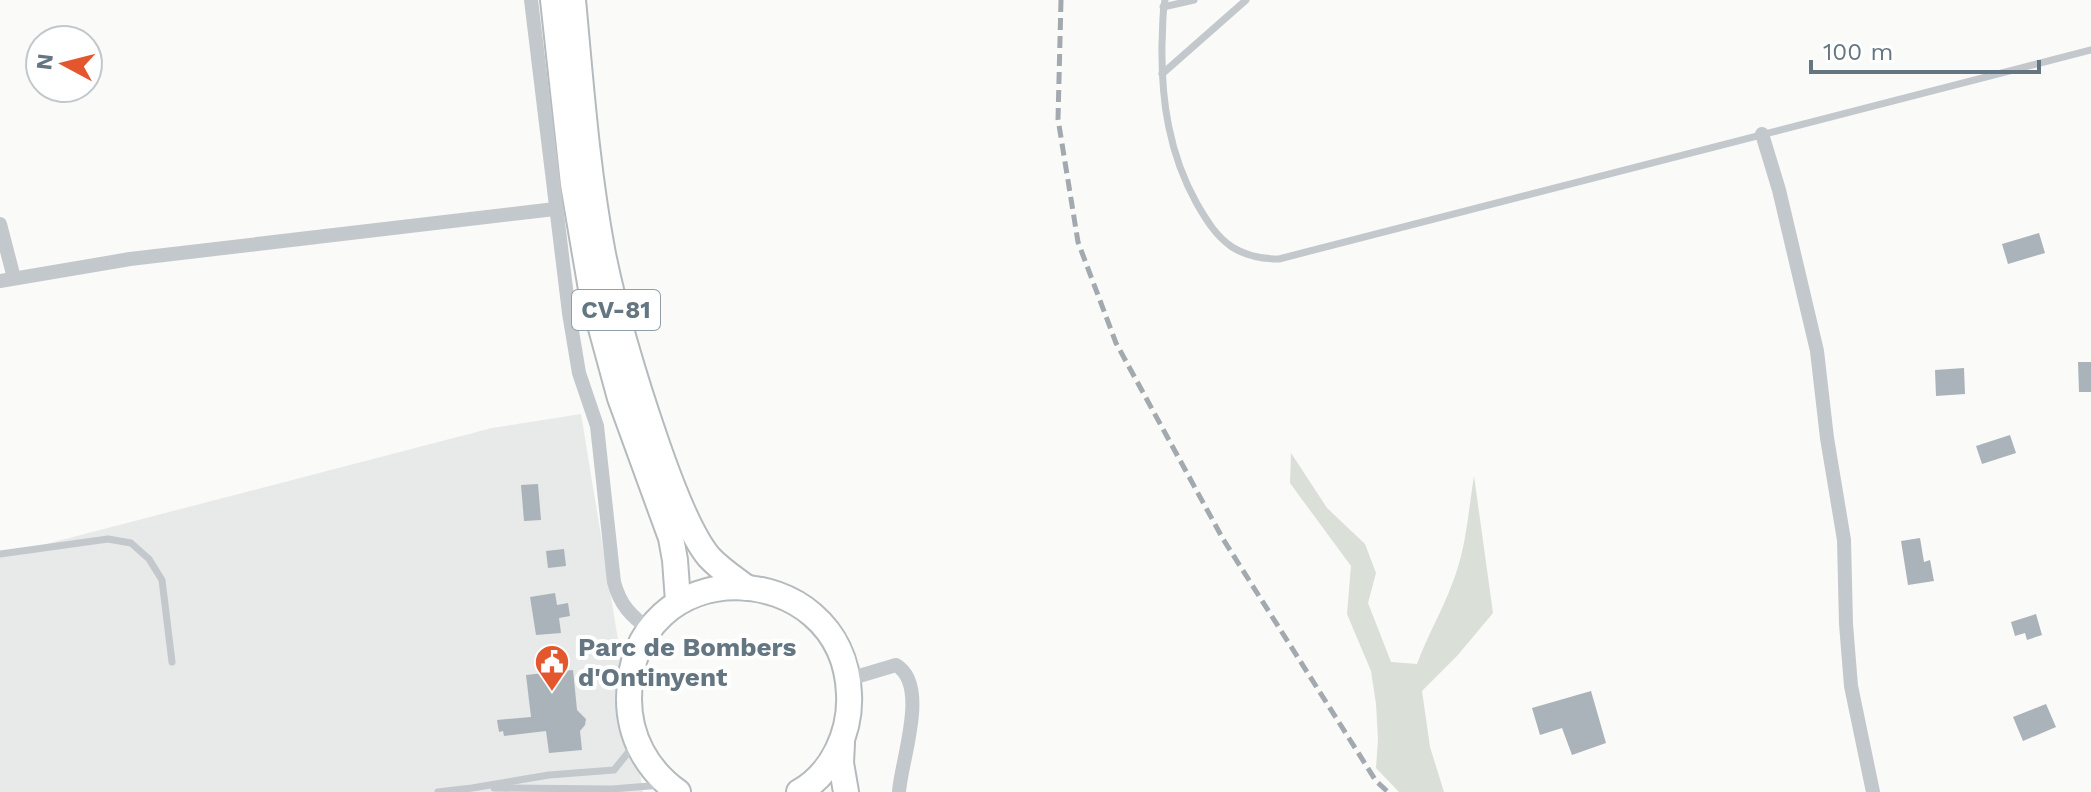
<svg xmlns="http://www.w3.org/2000/svg" width="2091" height="792" font-family="'Work Sans',sans-serif">
  <style>
    .built { fill: #e8e9e9 }
    .green { fill: #dadfd7 }
    .building { fill: #aab3b9 }
    .lines { fill: none; stroke-linecap: round; stroke-linejoin: round }
    .primary-casing { stroke: #b5babe; stroke-width: 28 }
    .service { stroke: #c3c8cc; stroke-width: 7 }
    .minor { stroke: #c3c8cc; stroke-width: 14 }
    .primary { stroke: #fff; stroke-width: 24 }
    .rail { stroke: #a2aab0; stroke-width: 5; stroke-dasharray: 12 6; stroke-linecap: butt }
    .labels { text-anchor: middle; dominant-baseline: central; stroke-width: 8; stroke-linejoin: round; paint-order: stroke }
    .shield { fill: #fff; stroke: #939fa8; stroke-width: 2 }
    .shield-label { font-size: 24px; font-weight: bold; fill: #657683 }
    .poi-label { font-size: 26px; font-weight: bold; fill: #657683; stroke: #fff; text-anchor: start }
  </style>
  <rect width="100%" height="100%" fill="#fafaf8"/>
  <path class="built" d="M581,414l62,378h-643v-236l492,-128z"/>
  <path class="green" d="M1291,453l36,55 38,36 11,29 -8,30 23,59 26,2c12,-33 31,-63 41,-97 9,-29 11,-61 16,-91l19,137 -36,43 -35,35 8,56 14,45h-45l-23,-24 2,-29 -2,-35 -5,-33 -24,-57 4,-48 -61,-83z"/>
  <g class="building">
    <path d="M2039,233l6,20 -37,11 -6,-20z"/>
    <path d="M2078,362h13v30h-12z"/>
    <path d="M1964,368l1,26 -29,2 -1,-26z"/>
    <path d="M2010,435l6,18 -34,11 -6,-18z"/>
    <path d="M538,484l3,36 -17,1 -3,-36z"/>
    <path d="M1920,538l4,24 6,-2 4,21 -26,4 -7,-44z"/>
    <path d="M564,549l2,17 -18,2 -2,-17z"/>
    <path d="M555,593l2,12 11,-2 2,13 -11,2 2,15 -25,2 -6,-38z"/>
    <path d="M2036,614l6,21 -15,5 -2,-7 -10,3 -4,-14z"/>
    <path d="M573,670l4,40 9,9 -1,6 -5,6 2,19 -33,3 -3,-22 -42,5 -1,-5 -4,1 -2,-12 34,-3 -5,-42z"/>
    <path d="M1591,691l15,52 -34,12 -10,-27 -22,7 -8,-27z"/>
    <path d="M2046,704l10,23 -33,14 -10,-24z"/>
  </g>
  <g class="lines">
    <defs>
      <g id="primary">
        <path d="M553,0l20,184 19,111 28,103 51,140 4,22 3,41"/>
        <path d="M573,0c8,85 14,170 30,254 13,64 32,126 53,187 11,32 32,91 53,116 11,12 25,21 38,31"/>
        <path d="M842,743l-1,20 5,29"/>
        <path d="M678,792c-31,-22 -49,-55 -49,-93 0,-152 215,-144 220,-5 2,37 -16,79 -50,98"/>
      </g>
    </defs>
    <use href="#primary" class="primary-casing"/>
    <g class="service">
      <path d="M1165,0c-3,14 -2,29 -3,43 -1,57 7,111 35,161 10,17 19,32 35,43 14,9 31,12 47,12l812,-209"/>
      <path d="M1163,7l31,-7"/>
      <path d="M1162,74l84,-74"/>
      <path d="M0,554l108,-15 23,4 18,16 13,21 10,82"/>
      <path d="M494,788l118,1 50,-4"/>
      <path d="M438,792l34,-4 77,-13 65,-5 21,-26"/>
    </g>
    <g class="minor">
      <path d="M531,0l38,313 10,60 18,53 17,156c6,23 17,34 36,48"/>
      <path d="M1762,134l17,56 38,161 10,87 17,102 2,84 5,62 22,106"/>
      <path d="M0,224l14,54"/>
      <path d="M0,281l130,-22 425,-50"/>
      <path d="M849,679l47,-14c34,20 5,95 3,127"/>
    </g>
    <use href="#primary" class="primary"/>
    <path class="rail" d="M1061,0l-3,119 20,123 38,101 107,196 153,242 12,11"/>
  </g>
  <defs>
    <symbol id="civic-pin" viewBox="-11 -11 22 30"><path d="M0 17L-7.5 6A9.5 9.5 0 1 1 7.5 6Z" fill="#e4572e" stroke="#fff"/><path d="M-.6-6.5H3V-4.5H.6V-3L4-1V1h2V6H-6V1h2V-1L-.6-3ZM-1.2 2.5V6h2.4V2.5Z" fill="#fff"/></symbol>
  </defs>
  <g fill-rule="evenodd">
    <use href="#civic-pin" x="532" y="642" width="40" height="54"/>
  </g>
  <g class="labels">
    <rect class="shield" x="572" y="290" width="88" height="40" rx="6"/>
    <g class="shield-label">
      <text x="616" y="310">CV-81</text>
    </g>
    <g class="poi-label">
      <text x="578" y="647">Parc de Bombers<tspan x="578" dy="30">d'Ontinyent</tspan></text>
    </g>
  </g>
  <g transform="translate(64 64) rotate(277)"><circle r="38" fill="#ffffff" stroke="#c1c8cd" stroke-width="2"/>
  <path d="M0-6L14 30L0 20L-14 30Z" fill="#e4572e"/>
  <text y="-12" font-size="22" font-weight="bold" text-anchor="middle" fill="#657683">N</text>
  </g>
  <path d="M1811 60v12h228v-12" fill="none" stroke="#657683" stroke-width="4"/>
  <text x="1823" y="60" font-size="24" fill="#657683" stroke="#ffffff" stroke-width="6" paint-order="stroke">100 m</text>
</svg>
